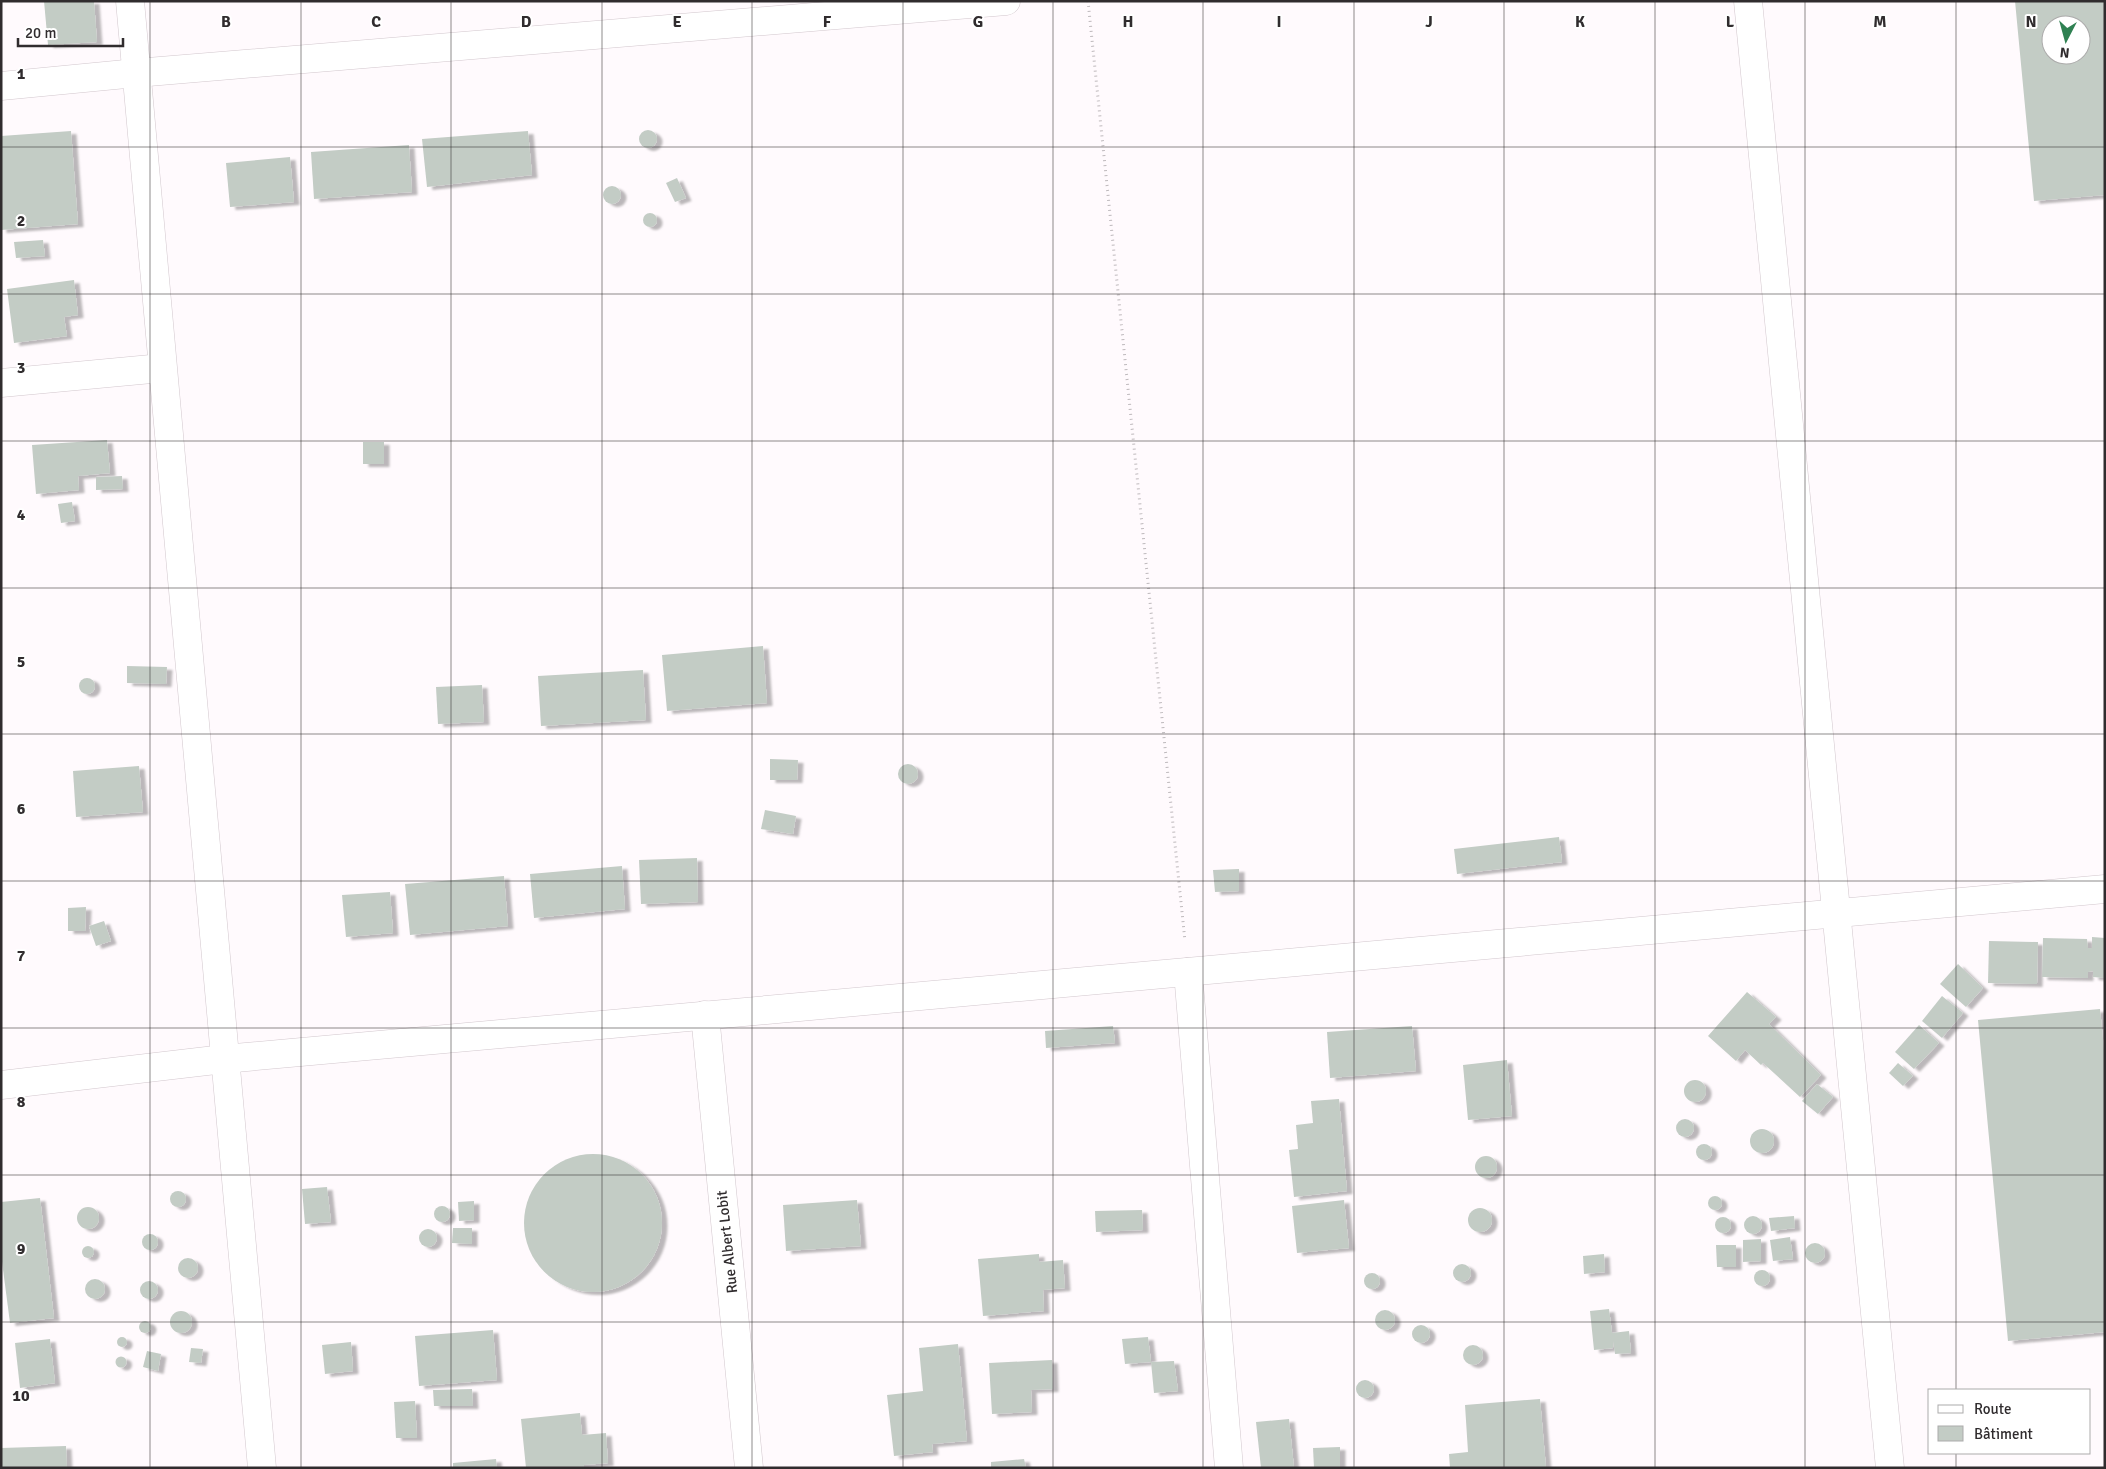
<svg xmlns="http://www.w3.org/2000/svg" width="2106" height="1469" font-family="Signika,sans-serif">
  <style>
    .building { fill: #c3ccc5; fill-rule: evenodd; filter: url(#shadow) }
    .lines { fill: none; stroke-linecap: round; stroke-linejoin: round }
    .minor-casing { stroke: #d2c7cd; stroke-width: 29 }
    .path { stroke: #beb9bc; stroke-width: 3; stroke-dasharray: 1 4; stroke-linecap: butt }
    .minor { stroke: #fff; stroke-width: 28 }
    .grid { fill: none; stroke: #302c2e; stroke-width: 1; stroke-opacity: 0.55 }
    .labels { text-anchor: middle; dominant-baseline: central; stroke-width: 4; stroke-linejoin: round; paint-order: stroke }
    .street-label { font-size: 15px; fill: #302c2e; stroke: #fff }
    .grid-label { font-size: 16px; text-anchor: middle; font-weight: bold; fill: #302c2e; stroke: #fff; stroke-width: 4; stroke-linejoin: round; paint-order: stroke }
  </style>
  <defs>
    <filter id="shadow"><feDropShadow dx="5.5" dy="3" stdDeviation="1" flood-color="#0004"/></filter>
  </defs>
  <rect width="100%" height="100%" fill="#fffafd"/>
  <g class="building">
    <path d="M44,1h50l3,41 -49,3z"/>
    <path d="M2015,1h90v194l-71,6zM2051,25h30v30h-30z"/>
    <circle cx="648" cy="139" r="9"/>
    <path d="M71,131l7,93 -77,6v-94z"/>
    <path d="M528,131l4,44 -105,12 -5,-48z"/>
    <path d="M409,145l3,47 -98,7 -3,-47z"/>
    <path d="M290,157l4,45 -64,5 -4,-44z"/>
    <path d="M677,178l9,20 -11,4 -9,-19z"/>
    <circle cx="612" cy="195" r="9"/>
    <circle cx="650" cy="220" r="7"/>
    <path d="M43,240l2,16 -29,2 -2,-16z"/>
    <path d="M74,280l4,35 -14,2 3,19 -53,7 -7,-54z"/>
    <path d="M107,440l3,33 -32,3 1,14 -43,4 -4,-49z"/>
    <rect x="363" y="442" width="21" height="22"/>
    <path d="M122,476l1,13 -27,1v-13z"/>
    <path d="M72,502l3,19 -14,2 -3,-19z"/>
    <path d="M763,646l4,57 -100,8 -5,-56z"/>
    <path d="M127,666l40,1 -1,17 -39,-1z"/>
    <path d="M643,670l3,50 -105,6 -3,-50z"/>
    <circle cx="87" cy="686" r="8"/>
    <path d="M482,685l2,37 -46,2 -2,-37z"/>
    <path d="M770,759l28,1 -1,20h-27z"/>
    <circle cx="908" cy="774" r="10"/>
    <path d="M139,766l4,46 -67,5 -3,-46z"/>
    <path d="M765,810l31,6 -3,18 -32,-5z"/>
    <path d="M1559,837l3,25 -105,12 -3,-25z"/>
    <path d="M697,858l1,44 -57,2 -2,-44z"/>
    <path d="M622,866l3,43 -91,9 -4,-44z"/>
    <path d="M1239,869v22l-24,1 -2,-22z"/>
    <path d="M504,876l4,50 -98,9 -5,-51z"/>
    <path d="M390,892l3,41 -47,4 -4,-42z"/>
    <path d="M86,907l-1,24h-17v-23z"/>
    <path d="M104,921l7,20 -15,5 -7,-20z"/>
    <path d="M2092,937l13,1v40l-12,-1v-6l-5,1v6l-46,-1 1,-39 44,1 1,9h4z"/>
    <path d="M1989,941l49,1 -1,42 -49,-1z"/>
    <path d="M1958,964l25,24 -17,19 -26,-23z"/>
    <path d="M1747,992l29,25 -7,7 52,51 -21,22 -37,-34 -2,2 -16,-15 -9,11 -28,-25z"/>
    <path d="M1942,996l21,17 -21,25 -20,-17z"/>
    <path d="M2100,1009l5,51v272l-97,9 -30,-321z"/>
    <path d="M1919,1025l20,18 -25,26 -19,-17z"/>
    <path d="M1113,1026l2,17 -69,5 -1,-17z"/>
    <path d="M1412,1026l4,45 -86,7 -3,-46z"/>
    <path d="M1507,1060l5,56 -44,4 -5,-55z"/>
    <path d="M1898,1063l15,13 -10,10 -14,-13z"/>
    <circle cx="1695" cy="1091" r="11"/>
    <path d="M1817,1084l16,13 -15,17 -16,-13z"/>
    <path d="M1339,1099l8,92 -53,6 -5,-47 9,-1 -2,-24 17,-2 -2,-22z"/>
    <circle cx="1685" cy="1128" r="9"/>
    <circle cx="1762" cy="1141" r="12"/>
    <circle cx="1704" cy="1152" r="8"/>
    <circle cx="593" cy="1223" r="69"/>
    <circle cx="1486" cy="1167" r="11"/>
    <path d="M327,1187l4,35 -26,2 -3,-35z"/>
    <circle cx="178" cy="1199" r="8"/>
    <circle cx="1715" cy="1203" r="7"/>
    <path d="M40,1198l14,120 -44,5 -9,-69v-52z"/>
    <path d="M857,1200l4,46 -75,5 -3,-46z"/>
    <path d="M1344,1200l5,48 -52,5 -5,-47z"/>
    <path d="M474,1201v19l-15,1 -1,-19z"/>
    <circle cx="442" cy="1214" r="8"/>
    <circle cx="88" cy="1218" r="11"/>
    <circle cx="1480" cy="1220" r="12"/>
    <path d="M1142,1210l1,20 -47,2 -1,-21z"/>
    <path d="M1794,1216l1,12 -24,3 -2,-13z"/>
    <circle cx="1753" cy="1225" r="9"/>
    <circle cx="1723" cy="1225" r="8"/>
    <path d="M453,1228h19v16l-20,-1z"/>
    <circle cx="428" cy="1238" r="9"/>
    <circle cx="150" cy="1242" r="8"/>
    <path d="M1790,1237l3,22 -20,2 -3,-21z"/>
    <path d="M1761,1239v22l-18,1v-22z"/>
    <circle cx="1815" cy="1253" r="10"/>
    <path d="M1716,1245h20v22h-19z"/>
    <circle cx="88" cy="1252" r="6"/>
    <path d="M1039,1254v8l24,-2 2,28 -22,2 1,21 -61,5 -5,-57z"/>
    <path d="M1604,1254l1,18 -21,2 -1,-18z"/>
    <circle cx="188" cy="1268" r="10"/>
    <circle cx="1462" cy="1273" r="9"/>
    <circle cx="1762" cy="1278" r="8"/>
    <circle cx="1372" cy="1281" r="8"/>
    <circle cx="95" cy="1289" r="10"/>
    <circle cx="149" cy="1290" r="9"/>
    <path d="M1609,1309l3,24 17,-2 2,22 -16,1 -2,-13v7l-19,2 -4,-39z"/>
    <circle cx="1385" cy="1320" r="10"/>
    <circle cx="181" cy="1322" r="11"/>
    <circle cx="145" cy="1327" r="6"/>
    <circle cx="1421" cy="1334" r="9"/>
    <path d="M493,1330l4,50 -78,6 -4,-50z"/>
    <path d="M1148,1337l3,25 -26,2 -3,-25z"/>
    <circle cx="122" cy="1342" r="5"/>
    <path d="M50,1339l5,44 -35,5 -5,-45z"/>
    <path d="M351,1342l2,29 -28,3 -3,-29z"/>
    <path d="M958,1344l9,97 -35,3 1,8 -39,4 -7,-61 36,-4 -4,-43z"/>
    <circle cx="1473" cy="1355" r="10"/>
    <path d="M191,1348l12,1 -2,14 -12,-1z"/>
    <path d="M147,1351l14,3 -3,17 -15,-4z"/>
    <circle cx="121" cy="1362" r="5.5"/>
    <path d="M1052,1360l1,29 -22,1 1,22 -40,2 -3,-51z"/>
    <path d="M1174,1361l4,30 -24,2 -3,-31z"/>
    <circle cx="1365" cy="1389" r="9"/>
    <path d="M472,1389l1,17h-39l-1,-16z"/>
    <path d="M1540,1399l6,69h-96l-1,-14 19,-2 -3,-47z"/>
    <path d="M415,1401l2,37h-21l-2,-36z"/>
    <path d="M580,1413l2,22 24,-2 2,30 -24,2v3h-58l-5,-49z"/>
    <path d="M1289,1419l5,49h-33l-5,-46z"/>
    <path d="M66,1446l1,22h-66v-20z"/>
    <path d="M1340,1447v21h-26l-1,-20z"/>
    <path d="M496,1459l1,9h-44v-5z"/>
    <path d="M1024,1459l2,9h-35v-6z"/>
  </g>
  <g class="lines">
    <defs>
      <g id="minor">
        <path d="M130,1l132,1467"/>
        <path d="M1748,1l142,1467"/>
        <path d="M1,86l135,-13 870,-72"/>
        <path d="M1,383l161,-15"/>
        <path d="M1188,972l41,496"/>
        <path d="M705,1015l44,453"/>
        <path d="M1,1085l223,-26 1881,-170"/>
      </g>
    </defs>
    <use href="#minor" class="minor-casing"/>
    <path class="path" d="M1088,1l97,940"/>
    <use href="#minor" class="minor"/>
  </g>
  <path class="grid" d="M150,1v1467M301,1v1467M451,1v1467M602,1v1467M752,1v1467M903,1v1467M1053,1v1467M1203,1v1467M1354,1v1467M1504,1v1467M1655,1v1467M1805,1v1467M1956,1v1389M1,147h2104M1,294h2104M1,441h2104M1,588h2104M1,734h2104M1,881h2104M1,1028h2104M1,1175h2104M1,1322h2104M1956,1453v15"/>
  <g class="labels">
    <g class="street-label">
      <text transform="translate(727 1242) rotate(-96)">Rue Albert Lobit</text>
    </g>
  </g>
  <g class="grid-label">
    <text x="226" y="27">B</text>
    <text x="376" y="27">C</text>
    <text x="526" y="27">D</text>
    <text x="677" y="27">E</text>
    <text x="827" y="27">F</text>
    <text x="978" y="27">G</text>
    <text x="1128" y="27">H</text>
    <text x="1279" y="27">I</text>
    <text x="1429" y="27">J</text>
    <text x="1580" y="27">K</text>
    <text x="1730" y="27">L</text>
    <text x="1880" y="27">M</text>
    <text x="2031" y="27">N</text>
    <text x="21" y="79">1</text>
    <text x="21" y="226">2</text>
    <text x="21" y="373">3</text>
    <text x="21" y="520">4</text>
    <text x="21" y="667">5</text>
    <text x="21" y="814">6</text>
    <text x="21" y="961">7</text>
    <text x="21" y="1107">8</text>
    <text x="21" y="1254">9</text>
    <text x="21" y="1401">10</text>
  </g>
  <rect width="2106" height="1469" fill="none" stroke="#302c2e" stroke-width="5"/>
  <rect x="1928" y="1389" width="162" height="65" fill="#ffffff" stroke="#acabab"/>
  <rect x="1938" y="1405" width="25" height="8" fill="#ffffff" stroke="#acabab"/>
  <text x="1974" y="1414" font-size="15" fill="#302c2e">Route</text>
  <rect x="1938" y="1426" width="25" height="15" fill="#c3ccc5" stroke="#acabab"/>
  <text x="1974" y="1439" font-size="15" fill="#302c2e">Bâtiment</text>
  <g transform="translate(2066 40) rotate(186)"><circle r="24" fill="#ffffff" stroke="#acabab"/>
  <path d="M0-4L9 19L0 12L-9 19Z" fill="#2f8152"/>
  <text y="-8" font-size="14" font-weight="bold" text-anchor="middle" fill="#302c2e">N</text>
  </g>
  <path d="M18 38v8h105v-8" fill="none" stroke="#302c2e" stroke-width="2.5"/>
  <text x="25" y="38" font-size="15" fill="#302c2e" stroke="#ffffff" stroke-width="4" paint-order="stroke">20 m</text>
</svg>
